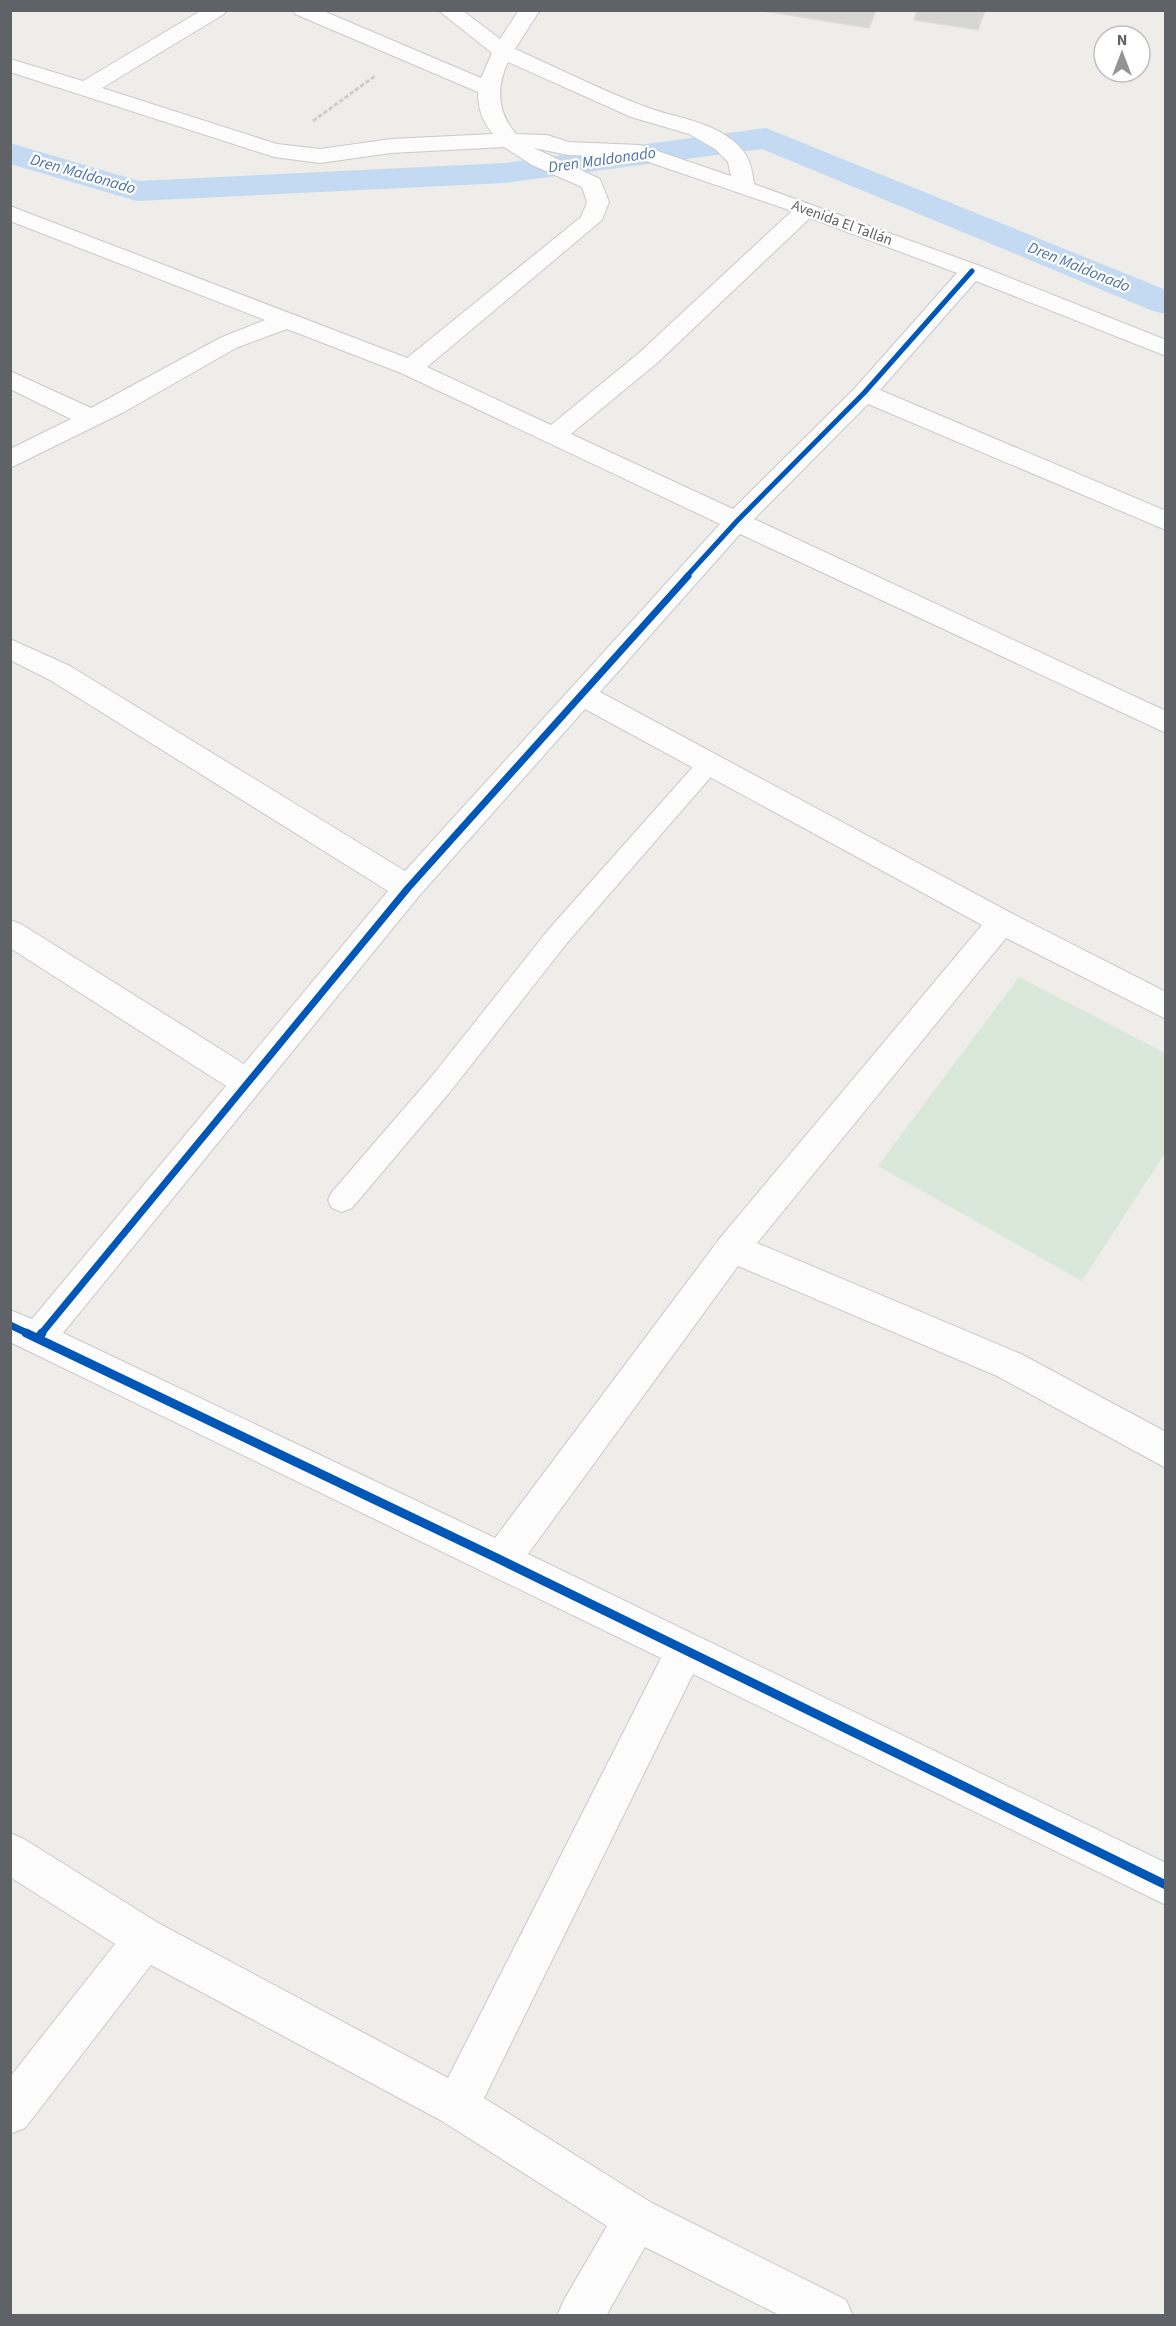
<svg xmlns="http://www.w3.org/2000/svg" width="1176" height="2326" font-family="'Source Sans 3',sans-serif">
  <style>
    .green { fill: #d9e8d8 }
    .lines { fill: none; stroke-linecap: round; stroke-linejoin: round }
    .canal { fill: #c4daf2; fill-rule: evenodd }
    .building { fill: #d6d6d3; stroke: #dedcd8; stroke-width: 1.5 }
    .service-casing { stroke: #c9c9c9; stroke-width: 2 }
    .minor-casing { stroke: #c9c9c9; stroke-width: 2 }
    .path { stroke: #cacecc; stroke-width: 3; stroke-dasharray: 4.5 2; stroke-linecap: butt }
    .service { fill: #fcfcfc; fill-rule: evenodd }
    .minor { fill: #fcfcfc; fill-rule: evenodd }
    .cycleway-far2-casing { stroke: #fff; stroke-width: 8 }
    .cycleway-far1-casing { stroke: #fff; stroke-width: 10 }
    .cycleway-casing { stroke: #fff; stroke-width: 13 }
    .cycleway-far2 { stroke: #0057b8; stroke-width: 5 }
    .cycleway-far1 { stroke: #0057b8; stroke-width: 7 }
    .cycleway { stroke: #0057b8; stroke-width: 9 }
    .labels { text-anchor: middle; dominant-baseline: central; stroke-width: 4.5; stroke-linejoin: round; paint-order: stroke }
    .far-street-label { font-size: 15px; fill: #5f6266; stroke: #fff }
    .far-water-label { font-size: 16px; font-style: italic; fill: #4f72a6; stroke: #fff }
  </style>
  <rect width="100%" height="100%" fill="#eeede9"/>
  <path class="green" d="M1019,977l146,76v100l-83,128 -204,-115z"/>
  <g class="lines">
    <path class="canal" d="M766,128l400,162v24l-13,-3 -391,-162 -257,34 -368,18 -127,-37v-21l129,38 366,-18z"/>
  </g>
  <g class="building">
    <path d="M758,10h118l-7,18z"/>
    <path d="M917,10h68l-7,20 -64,-10z"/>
  </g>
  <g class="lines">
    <defs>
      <path id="service" d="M708,756l8,3 4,6 -4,6 -149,172 -117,149 -98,116 -10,4 -10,-4 -4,-8 4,-8 100,-116 117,-147 151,-170z"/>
      <path id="minor" d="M202,10h25l-3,4 -122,74 175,56 43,5 71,-10 102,-5c-11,-13 -15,-25 -15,-42l-183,-78 -3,-4h29l160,68 11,-25 -54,-43h24l38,29 19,-29h21l-25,39c43,19 86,41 131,58 29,11 61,13 86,33 17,14 19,23 22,44l226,82 186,74v16l-190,-75 -96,109 286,121v19l-298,-126 -114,115 412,192v22l-426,-199 -140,158 413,222 153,78v27l-160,-81 -249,305 264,111 145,78v36l-169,-92 -259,-110 -210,288 638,309v42l-473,-231 -209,424 168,105 194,97 7,16h-72l-136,-69 -39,69h-49l7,-16 43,-74 -165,-105 -291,-156 -126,163 -15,6v-57l105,-133 -105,-67v-44l14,6 136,85 288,154 213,-420 -651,-316v-32l22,9 194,-233 -216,-138v-28l11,4 223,140 144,-173 -338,-211 -40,-20v-21l60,27 335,205 315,-347 -319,-151 -114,-44 -51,19 -112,64 -114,56v-19l61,-30 -61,-30v-18l81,37 129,-70 45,-18 -255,-99v-15l397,152 174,-141 6,-15 -5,-15 -50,-22 -28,-18 -113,6 -71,10 -46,-6 -264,-85v-13l73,22zM508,62l123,55 58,17 26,15 13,13 3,14 -91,-31 -71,-3 -22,-7 -31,-1c-19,-22 -20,-46 -8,-72zM534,148l34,7 69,3 155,53 -153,142 -88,72 -124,-58 175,-147 7,-18 -9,-23zM810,218l147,55 -102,115 -122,121 -162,-75 86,-71zM585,709l397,216 -262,313 -225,300 -432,-205 356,-437z"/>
    </defs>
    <use href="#service" class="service-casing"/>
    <use href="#minor" class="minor-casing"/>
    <path class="path" d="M313,121l62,-45"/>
    <use href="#service" class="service"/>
    <use href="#minor" class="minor"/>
    <defs>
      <path id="cycleway-far2" d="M686,577l51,-56 127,-128 108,-122"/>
      <g id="cycleway-far1">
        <path d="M10,1325l19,9"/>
        <path d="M41,1334l367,-446 280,-312"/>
      </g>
      <g id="cycleway">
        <path d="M26,1333l475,227 665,325"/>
        <path d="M38,1338l4,-5"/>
      </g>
    </defs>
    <use href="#cycleway-far2" class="cycleway-far2-casing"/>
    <use href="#cycleway-far1" class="cycleway-far1-casing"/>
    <use href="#cycleway" class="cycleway-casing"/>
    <use href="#cycleway-far2" class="cycleway-far2"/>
    <use href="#cycleway-far1" class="cycleway-far1"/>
    <use href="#cycleway" class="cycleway"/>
  </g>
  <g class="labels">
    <g class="far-street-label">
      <text transform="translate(842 223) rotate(20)">Avenida El Tallán</text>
    </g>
    <g class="far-water-label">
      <text transform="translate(602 160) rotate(-8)">Dren Maldonado</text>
      <text transform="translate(83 174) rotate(16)">Dren Maldonado</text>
      <text transform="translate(1079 267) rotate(22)">Dren Maldonado</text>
    </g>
  </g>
  <rect width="1176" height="2326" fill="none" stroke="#5f6266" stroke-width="24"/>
  <g transform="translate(1122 54)"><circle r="28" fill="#ffffff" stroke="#bfc0c2" stroke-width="1.5"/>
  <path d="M0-4.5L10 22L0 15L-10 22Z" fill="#919394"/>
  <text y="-9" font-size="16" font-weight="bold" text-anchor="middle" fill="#5f6266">N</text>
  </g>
</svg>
